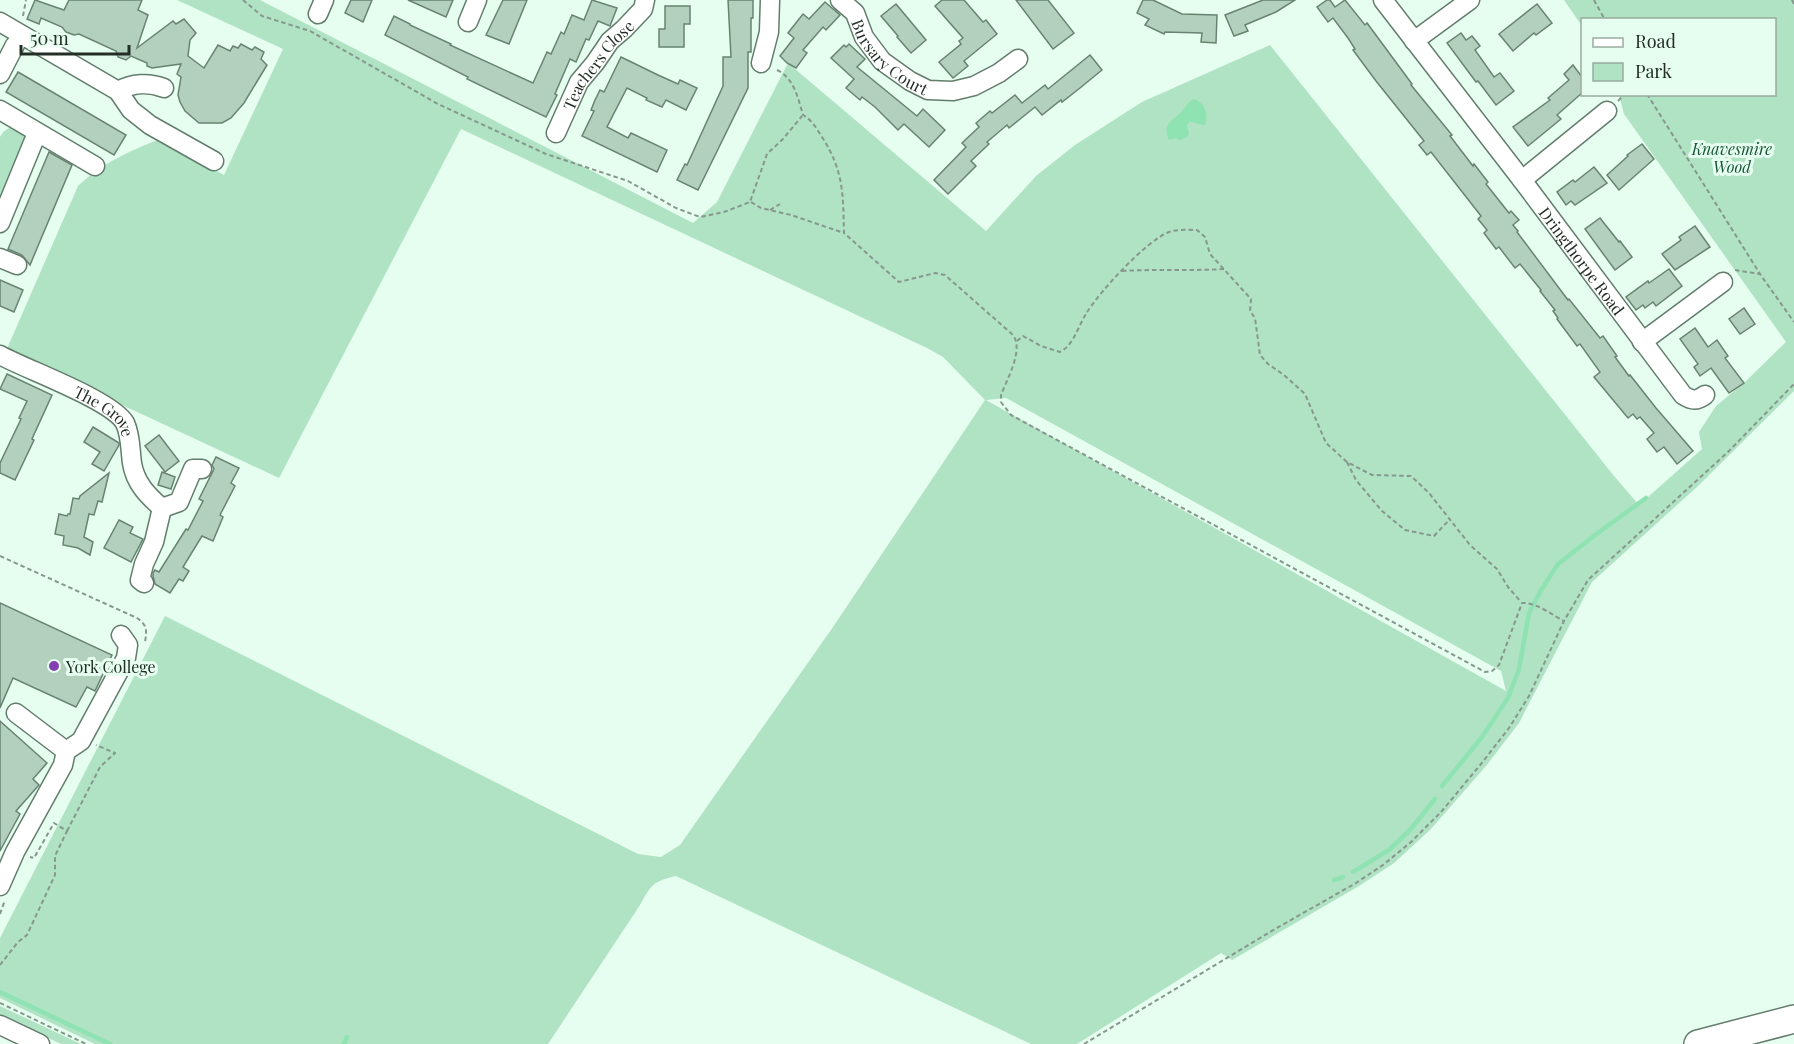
<svg xmlns="http://www.w3.org/2000/svg" width="1794" height="1044" font-family="'Playfair Display',serif">
  <style>
    .green { fill: #b0e2c4; fill-rule: evenodd }
    .water { fill: #8fe2b2 }
    .lines { fill: none; stroke-linecap: round; stroke-linejoin: round }
    .stream { stroke: #8fe2b2; stroke-width: 4.5 }
    .building { fill: #b3d0be; stroke: #688372; stroke-width: 1.5 }
    .minor-casing { stroke: #637d6d; stroke-width: 21 }
    .highway-casing { stroke: #637d6d; stroke-width: 30 }
    .path { stroke: #86988d; stroke-width: 2; stroke-dasharray: 4.5 3; stroke-linecap: butt }
    .minor { stroke: #fff; stroke-width: 18 }
    .highway { stroke: #fff; stroke-width: 27 }
    .poi-dot { fill: #823eb2; stroke: #e6feef; stroke-width: 2 }
    .labels { text-anchor: middle; dominant-baseline: central; stroke-width: 6; stroke-linejoin: round; paint-order: stroke }
    .street-label { font-size: 16px; fill: #232e27; stroke: #e6feef }
    .park-label { font-size: 16px; font-style: italic; fill: #165436; stroke: #e6feef }
    .poi-label { font-size: 16px; fill: #232e27; stroke: #e6feef; text-anchor: start }
  </style>
  <rect width="100%" height="100%" fill="#e6feef"/>
  <g class="green">
    <path d="M177,0h83l433,223 24,-21 71,-139 198,168 50,-55 39,-31 67,-43 128,-57 344,431 25,29 63,-56 -3,-17 17,-26 28,-23 42,-41 -162,-228 -5,-19 155,-1v-74h-192v6l-18,-26h230v391l-96,95 -106,96 -73,141 -33,43 -56,64 -36,33 -35,23 -127,74 -11,-7 -144,91h-46l-355,-168c-24,6 -24,8 -36,29l-92,139h-453l-95,-46v-60l165,-322 473,238 23,3 19,-12 153,-218 152,-227 -42,-43 -16,-9 -466,-219 -182,349 -273,-127 72,-165c26,-24 50,-34 82,-47l64,36 59,-126zM1006,398l495,273 5,20 -520,-291z"/>
    <path d="M14,127l6,2 7,8 -27,74v-74c3,-6 7,-9 14,-10z"/>
    <path d="M0,1006l81,38h-20l-61,-29z"/>
  </g>
  <path class="water" d="M1194,99c11,4 15,15 11,26 -5,1 -10,-4 -16,-3l-2,3 2,9 -2,3 -7,3 -4,-2 -7,2c-8,-18 6,-20 14,-30 5,-5 4,-8 11,-11z"/>
  <g class="lines">
    <g class="stream">
      <path d="M1442,786l40,-49 26,-39 11,-29 10,-56 11,-21 18,-28 41,-32 47,-34"/>
      <path d="M1353,872l36,-22 21,-20 25,-31"/>
      <path d="M1334,880l9,-3"/>
      <path d="M0,992l110,52"/>
      <path d="M344,1044l3,-7"/>
    </g>
  </g>
  <g class="building">
    <path d="M35,0l29,10 5,-10h73l-4,10 10,5 -11,33 36,-27 3,3 8,-5 12,14 -6,7 -2,16 16,12 14,-23 12,6 3,-5 5,2 3,-4 11,6 3,-3 9,5 -3,7 6,6 -23,38 -13,15 -9,5h-23l-14,-12 -5,-9 -2,-7 3,-18 -4,-3 4,-10 -29,4 -5,-2v-3l-16,-7 -5,4 -8,-3 -2,-6 -37,-17 -5,1 -8,-3 -4,-5 -21,-9 -2,6 -12,-5z"/>
    <path d="M351,0h21l-9,22 -18,-9z"/>
    <path d="M408,0h45l-7,17z"/>
    <path d="M503,0h24l-18,44 -23,-9z"/>
    <path d="M592,0l25,8 -7,18 -12,-5 -9,19 -3,-1 -10,23 -6,-3 -15,35 2,1 -11,22 -79,-38 1,-2 -83,-42 9,-19 16,8v1l41,19 -1,1 83,38 14,-31 4,2 10,-22 3,2 8,-19 12,5z"/>
    <path d="M728,0h25v18h-2v34h-3v36l-50,102 -21,-10 8,-16 2,1 36,-79v-29h8z"/>
    <path d="M942,0h22l19,22 3,-2 11,14 -33,27 4,5 -15,12 -14,-16 22,-18 -2,-3 4,-3 -28,-32z"/>
    <path d="M1016,0h32l26,33 -21,16z"/>
    <path d="M1143,0h10l29,14 35,1 -1,28 -15,-1 1,-9 -37,-1 -1,2 -19,-9 4,-6 -12,-6z"/>
    <path d="M1263,0h32l-19,12 -31,13 3,6 -14,5 -9,-21z"/>
    <path d="M1327,0h3l5,7 10,-7 20,25 2,-2 45,61 -1,1 41,50 -2,1 23,30 1,-2 14,18 -2,2 23,29 2,-2 8,9 -6,5 5,6 -1,1 51,68 1,-1 31,39 3,-2 14,20 -2,1 14,19 1,-1 26,33 37,43 -16,13 -13,-17 -7,5 -10,-13 7,-6 -14,-16 -3,2 -4,-5 -5,4 -34,-41 6,-5 -20,-28 -3,2 -20,-27 1,-1 -5,-7 2,-1 -15,-19 1,-1 -21,-26 -5,4 -16,-21 -3,2 -12,-16 3,-3 -9,-11 3,-3 -50,-64 -4,3 -8,-10 5,-4 -48,-60 -23,-31 2,-1 -7,-11 -15,-20 -5,4 -11,-15z"/>
    <path d="M825,2l15,13 -14,15 -3,-3 -20,23 4,3 -11,15 -9,-5 -7,-7 14,-18 -6,-5 15,-19 6,5z"/>
    <path d="M896,4l30,36 -15,13 -14,-16 1,-1 -17,-20z"/>
    <path d="M1537,4l15,19 -16,12 -2,-2 -21,18 -14,-17z"/>
    <path d="M665,6h25v18h-6v23h-25v-18h6z"/>
    <path d="M1461,33l5,7 6,-4 8,10 -5,4 19,27 6,-4 14,18 -18,14 -18,-24 -2,1 -29,-39z"/>
    <path d="M849,44l16,15 -8,8 60,49 6,-7 22,21 -16,17 -25,-23 -6,6 -23,-23 -13,-10 -2,3 -14,-12 8,-9 -23,-21 13,-13 2,2z"/>
    <path d="M1090,55l12,15 -22,18 -18,14 -1,-2 -19,15 -7,-8 -26,21 -2,-3 -20,17 2,2 -18,17 5,5 -28,28 -14,-14 32,-33 -4,-4 17,-16 -3,-4 14,-12 2,2 23,-18 7,8 23,-18 3,4z"/>
    <path d="M621,57l37,18 20,9 2,-4 17,8 -11,22 -20,-10 -4,7 -16,-7 1,-2 -20,-10 -20,39 21,11 3,-5 36,17 -10,22 -75,-36 12,-25 -3,-1 4,-10 5,-10 4,2z"/>
    <path d="M1573,65l9,12v16l-25,22 4,4 -33,27 -15,-19 37,-27 -2,-2 21,-18 -5,-6z"/>
    <path d="M18,72l108,63 -12,20 -108,-63z"/>
    <path d="M1642,144l12,15 -35,31 -12,-15 21,-19 -1,-1z"/>
    <path d="M49,152l23,13 -42,100 -8,-10 -14,-6z"/>
    <path d="M1594,167l13,16 -32,22 -4,-4 -5,4 -9,-13 16,-12 2,2z"/>
    <path d="M1600,218l19,24 1,-1 12,16 -17,13 -30,-41z"/>
    <path d="M1695,226l15,21 -35,23 -13,-16 19,-14 -2,-3z"/>
    <path d="M1669,269l13,17 -26,20 -3,-4 -8,6 -2,-3 -7,5 -10,-13 22,-16 1,2z"/>
    <path d="M0,280l23,10 -9,22 -14,-6z"/>
    <path d="M1744,308l11,16 -15,10 -11,-15z"/>
    <path d="M1695,328l13,19 9,-7 11,16 -3,2 19,25 -15,10 -18,-25 -11,8 -6,-9 4,-3 -18,-25z"/>
    <path d="M7,374l45,21 -20,44 2,1 -19,40 -15,-7v-10l21,-44 -2,-1 8,-17 -27,-12z"/>
    <path d="M93,427l26,16v2l-15,26 -12,-7 8,-12 -16,-10z"/>
    <path d="M159,435l20,26 -14,11 -20,-26z"/>
    <path d="M216,457l23,11 -8,15 4,3 -15,29 3,2 -10,24 -11,-5 -19,31 6,4 -6,10 -4,-2 -9,14 -15,-9 -2,-8v-3l2,-3 4,2 27,-43 2,1 15,-29 -4,-2 15,-30 -2,-4z"/>
    <path d="M162,472l13,5 -4,12 -13,-4z"/>
    <path d="M109,473l-7,29 -4,-1 -4,14 -5,-1 -5,23 9,5 -3,13 -12,-7 -15,-3 1,-9 -9,-2 4,-20 8,2 1,-2h2l3,-16 6,1 1,-3z"/>
    <path d="M119,520l14,7 -3,6 13,6 -12,23 -27,-14z"/>
    <path d="M0,603l112,52 -17,36 -8,-4 -11,20 -63,-29 -13,30z"/>
    <path d="M0,721l47,42 -14,16 6,6 -23,26 4,3 -20,37z"/>
  </g>
  <g class="lines">
    <defs>
      <g id="minor">
        <path id="s1" d="M840,0l15,13 9,24 18,24 28,20 18,9 25,1 21,-5 25,-13 19,-14"/>
        <path id="s2" d="M1383,0l139,180 161,215c9,6 14,6 22,0"/>
        <path d="M318,14l6,-14"/>
        <path d="M0,22l118,69 13,19 19,15 64,36"/>
        <path d="M468,22l9,-22"/>
        <path d="M1414,41l56,-41"/>
        <path d="M761,63l8,-31 1,-32"/>
        <path d="M0,74l15,-29"/>
        <path d="M118,91c14,-8 31,-9 46,-3"/>
        <path d="M0,110l95,56"/>
        <path id="s3" d="M556,133l23,-51 16,-19 15,-22 14,-12 19,-20 2,-9"/>
        <path d="M1522,180l85,-69"/>
        <path d="M0,223l37,-90"/>
        <path d="M0,258l17,7"/>
        <path d="M1642,342l81,-60"/>
        <path id="s4" d="M0,355c27,15 112,45 125,68 6,13 5,26 7,40 3,20 16,33 30,45l17,-6 14,-33h9"/>
        <path d="M144,583l-4,-3 4,-16 10,-22 8,-34"/>
        <path d="M16,713l50,38"/>
        <path d="M0,886l15,-34 48,-87 3,-14 15,-10 45,-83 2,-13 -7,-10"/>
        <path d="M0,1025l40,19"/>
      </g>
      <path id="highway" d="M1698,1044l96,-25"/>
    </defs>
    <use href="#minor" class="minor-casing"/>
    <use href="#highway" class="highway-casing"/>
    <g class="path">
      <path d="M243,0l19,16 48,15 128,73 108,50 82,27 48,27 24,9 24,-5 26,-10 17,-48 16,-15 19,-23"/>
      <path d="M1594,0l11,20"/>
      <path d="M1792,0l2,4"/>
      <path d="M23,16l3,-16"/>
      <path d="M777,70c17,8 21,28 26,45 9,5 14,14 19,22 22,34 21,58 22,96l55,49 36,-9 10,2 68,60c11,15 -6,44 -12,60v7l10,13 474,257 7,-1 7,-6 23,-62c14,-1 30,12 42,18"/>
      <path d="M1647,94l113,180"/>
      <path d="M1618,101l7,-7"/>
      <path d="M751,202l10,6 30,7 53,18"/>
      <path d="M770,210l10,-6"/>
      <path d="M1735,270l25,4 34,48"/>
      <path d="M1122,271c34,-2 68,0 102,-2"/>
      <path d="M1017,341l6,-5 18,10 19,6c14,-7 18,-26 26,-38 13,-22 60,-73 83,-82 8,-3 20,-2 28,-2l8,7 5,17 41,45 -1,12 5,7 5,37 8,9 16,11 21,19 21,49 21,19 25,13 39,1 18,17 41,52 27,24 11,18 13,15"/>
      <path d="M1347,462l9,18 26,31 23,19 29,6 16,-17"/>
      <path d="M0,556l137,62c10,7 10,12 8,24"/>
      <path d="M67,831l33,-64 15,-14 -19,-8"/>
      <path d="M0,914l5,-14"/>
      <path d="M0,965l18,-23 9,-7 28,-60v-19l12,-25 -13,-8 -20,35 -4,-1"/>
      <path d="M0,1003l86,41"/>
      <path d="M1084,1044l191,-115 81,-46 27,-18 28,-23 30,-30 40,-48 28,-36 20,-32 35,-75 24,-41 141,-129 65,-67"/>
    </g>
    <use href="#minor" class="minor"/>
    <use href="#highway" class="highway"/>
  </g>
  <circle class="poi-dot" cx="54" cy="666" r="6"/>
  <g class="labels">
    <g class="street-label">
      <text stroke="none"><textPath href="#s1" startOffset="78">Bursary Court</textPath></text>
      <text stroke="none"><textPath href="#s3" startOffset="81">Teachers Close</textPath></text>
      <text stroke="none"><textPath href="#s2" startOffset="328">Dringthorpe Road</textPath></text>
      <text stroke="none"><textPath href="#s4" startOffset="120">The Grove</textPath></text>
    </g>
    <g class="park-label">
      <text x="1732" y="148">Knavesmire<tspan x="1732" dy="18">Wood</tspan></text>
    </g>
    <g class="poi-label">
      <text x="66" y="666">York College</text>
    </g>
  </g>
  <rect x="1581" y="18" width="195" height="78" fill="#e6feef" stroke="#98ab9f" stroke-width="1.5"/>
  <rect x="1593" y="38" width="30" height="9" fill="#ffffff" stroke="#98ab9f" stroke-width="1.5"/>
  <text x="1635" y="48" font-size="18" fill="#232e27">Road</text>
  <rect x="1593" y="63" width="30" height="18" fill="#b0e2c4" stroke="#98ab9f" stroke-width="1.5"/>
  <text x="1635" y="78" font-size="18" fill="#232e27">Park</text>
  <path d="M21 45v9h108v-9" fill="none" stroke="#232e27" stroke-width="3"/>
  <text x="30" y="45" font-size="18" fill="#232e27" stroke="#e6feef" stroke-width="4.5" paint-order="stroke">50 m</text>
</svg>
